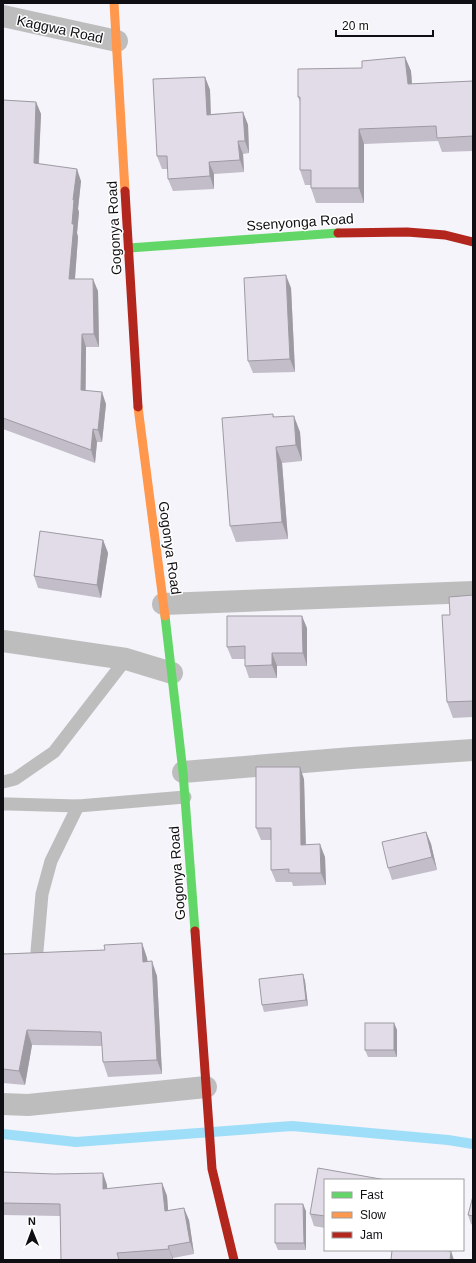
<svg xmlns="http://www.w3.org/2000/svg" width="476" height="1263" font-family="Helvetica,sans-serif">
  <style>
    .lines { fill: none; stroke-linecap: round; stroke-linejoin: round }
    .stream { stroke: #9fdef8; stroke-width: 10 }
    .lane { stroke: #bebdbe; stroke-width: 13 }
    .street { stroke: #bebdbe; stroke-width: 22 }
    .fast { stroke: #63d668; stroke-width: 9 }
    .slow { stroke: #ff974d; stroke-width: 9 }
    .jam { stroke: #b3261e; stroke-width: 9 }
    .wall { fill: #c2bdc8 }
    .shaded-wall { fill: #9e9aa2 }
    .building { fill: #e2dce8; stroke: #9e9aa2 }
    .labels { text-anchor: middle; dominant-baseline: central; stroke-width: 3; stroke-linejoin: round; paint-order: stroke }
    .street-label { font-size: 14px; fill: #0f0f13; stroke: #fff }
  </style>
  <rect width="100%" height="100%" fill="#f4f4fa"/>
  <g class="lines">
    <path class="stream" d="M3,1134l73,8 216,-16 156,14 25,4"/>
    <g class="lane">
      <path d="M3,782l12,-3 39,-27 72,-93"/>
      <path d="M3,804h6l69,2 107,-9"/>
      <path d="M37,951l5,-57 9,-33 27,-55"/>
    </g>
    <g class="street">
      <path d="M3,16l114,25"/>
      <path d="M163,604l310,-12"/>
      <path d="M3,641l123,18 46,14"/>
      <path d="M183,772l169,-14 121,-8"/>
      <path d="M3,1104l25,1 178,-18"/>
    </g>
    <g class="fast">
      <path d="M129,248l209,-15"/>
      <path d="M165,616l18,156 12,159"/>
    </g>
    <g class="slow">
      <path d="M114,3l11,188"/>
      <path d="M138,407l27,209"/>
    </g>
    <g class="jam">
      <path d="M125,191l13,216"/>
      <path d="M338,233l69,-1 38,3 28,7"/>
      <path d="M195,931l17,238 22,91"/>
    </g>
  </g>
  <g class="wall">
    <path d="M405,57l6,14 1,13 61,-3v70l-31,1 -4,-11 -74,3v59h-48l-5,-15v-3h-6l-5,-15v-68l-2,-5 64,-29z"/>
    <path d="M205,77l5,13 1,24 32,-2 5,13 1,28 -6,1 1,18 -30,2v15l-41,2 -5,-12v-10h-6l-5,-13z"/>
    <path d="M3,100l33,2 5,12 -2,50 42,17 -3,28 1,3 -2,21 1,4 -3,42 23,12 1,56h-13v43l20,14 -4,38h-5l-2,21 -92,-34z"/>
    <path d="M291,288l4,84 -42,1 -5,-12z"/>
    <path d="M273,414l1,3 26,15 2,29 -20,2 6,76 -52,3 -6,-16z"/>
    <path d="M103,540l5,13 -7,45 -63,-10 -4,-12z"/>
    <path d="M473,595v122l-20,1 -6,-16 3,-87z"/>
    <path d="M307,628v38h-30v12h-28l-4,-12v-7h-13l-5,-12z"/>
    <path d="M304,779l2,65 19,13 1,28 -33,1 -1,-4h-16l-5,-12v-30h-10l-5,-12z"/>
    <path d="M426,832l5,12 6,26 -45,10 -4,-12z"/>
    <path d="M142,943l5,15 1,4 9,14 5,98 -54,3 -5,-15 -1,-16 -70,-1 -7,40 -22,-2v-130l2,1 100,-4z"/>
    <path d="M303,974l2,7 3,25 -44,6 -2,-7z"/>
    <path d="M394,1023l3,7v27h-29l-3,-7z"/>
    <path d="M3,1172l104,13v4l55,-6 5,13 1,14 21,10 5,34 -21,4v2h-112l-1,-44 -57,-1z"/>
    <path d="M325,1180v48l-11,-2 -4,-12z"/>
    <path d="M473,1196v29l-2,-1 -3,-9z"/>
    <path d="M306,1211v39h-28l-3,-7z"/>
  </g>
  <g class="shaded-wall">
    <path d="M405,57l6,14 2,28 -5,-15z"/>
    <path d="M205,77l5,13 1,37 -4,-12z"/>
    <path d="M36,102l5,12 -3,62 -4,-13z"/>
    <path d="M243,112l5,13 1,28 -4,-12z"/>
    <path d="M359,129l5,15v59l-5,-15z"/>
    <path d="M238,141l5,13 1,18 -4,-12z"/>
    <path d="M209,162l5,12v15l-4,-13z"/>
    <path d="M77,169l4,12 -3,28 1,3 -2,21 1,4 -4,54 -5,-12 4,-79z"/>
    <path d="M286,275l5,13 4,84 -5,-13z"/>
    <path d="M93,279l5,12 1,56 -5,-13z"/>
    <path d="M82,334l4,13 -1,55 -4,-12z"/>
    <path d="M102,392l4,12 -4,38 -4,-12z"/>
    <path d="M294,416l6,16 2,29 -6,-16z"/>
    <path d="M93,429l4,13 -2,21 -4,-13z"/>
    <path d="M276,447l6,16 6,76 -6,-17z"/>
    <path d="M103,540l5,13 -7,45 -4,-13z"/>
    <path d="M302,616l5,12v38l-4,-13z"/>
    <path d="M272,653l5,13v12l-5,-13z"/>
    <path d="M300,767l4,12 2,78 -5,-12z"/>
    <path d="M426,832l5,12 6,26 -5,-13z"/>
    <path d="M320,844l5,13 1,28 -5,-12z"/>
    <path d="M142,943l5,15 1,19 -5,-15z"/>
    <path d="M152,961l5,15 5,98 -5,-14z"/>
    <path d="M303,974l2,7 3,25 -2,-6z"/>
    <path d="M394,1023l3,7v27l-3,-7z"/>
    <path d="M27,1030l5,15 -7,40 -6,-14z"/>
    <path d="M103,1173l4,12 1,16 -5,-12z"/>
    <path d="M162,1183l5,13 2,27 -4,-12z"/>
    <path d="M303,1204l3,7v39l-2,-7z"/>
    <path d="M184,1208l5,12 5,34 -4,-12z"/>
    <path d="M168,1246l5,12v2l-4,-11z"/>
    <path d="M451,1251l3,9h-4z"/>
  </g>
  <g class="building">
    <path d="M405,57l3,27 65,-3v55l-36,2 -1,-12 -77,3v59h-48v-18h-11v-73h-2v-28l64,-1v-7z"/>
    <path d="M205,77l2,38 36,-3 2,29h-7l2,19 -31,2 1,14 -42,3 -1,-23h-10l-4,-77z"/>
    <path d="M3,100l33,2 -2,61 43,6 -4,31h1l-2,24h2l-5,55h24l1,55h-12l-1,56 21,2 -4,38 -5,-1 -2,21 -88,-32z"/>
    <path d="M286,275l4,84 -42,2 -4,-83z"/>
    <path d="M273,414v3l21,-1 2,29 -20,2 6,75 -52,4 -8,-108z"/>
    <path d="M40,531l63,9 -6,45 -63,-9z"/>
    <path d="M473,595v106l-26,1 -5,-87h8l-1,-18z"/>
    <path d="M227,616h75l1,37h-31v12l-27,1v-20l-18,1z"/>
    <path d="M256,767h44l1,78 19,-1 1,29h-32v-4l-18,1v-42h-15z"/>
    <path d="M426,832l6,25 -44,11 -6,-26z"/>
    <path d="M142,943l1,19 9,-1 5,99 -54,2 -2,-30 -74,-2 -8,41 -16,-2v-116h1v1l101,-4 -1,-5z"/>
    <path d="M303,974l3,26 -44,5 -3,-26z"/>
    <rect x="365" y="1023" width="29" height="27"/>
    <path d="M318,1168l68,12h-61v36l-15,-2z"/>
    <path d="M3,1172l51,2 49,-1v16l59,-6 3,28 19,-3 6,34 -22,4 1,3 -52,4 2,7h-58l-1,-56 -57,-1z"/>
    <path d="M473,1196v20l-5,-1z"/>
    <path d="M275,1204h28l1,39h-29z"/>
    <path d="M392,1250h48l11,1 -1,9h-59z"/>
  </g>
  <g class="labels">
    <g class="street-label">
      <text transform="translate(60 29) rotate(12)">Kaggwa Road</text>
      <text transform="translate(300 222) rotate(-4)">Ssenyonga Road</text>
      <text transform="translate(114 228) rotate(-93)">Gogonya Road</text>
      <text transform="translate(170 548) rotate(82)">Gogonya Road</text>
      <text transform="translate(177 873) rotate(-94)">Gogonya Road</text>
    </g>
  </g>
  <rect width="476" height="1263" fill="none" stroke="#0f0f13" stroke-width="8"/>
  <rect x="324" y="1179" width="140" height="72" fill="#ffffff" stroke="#9f9fa1"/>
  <rect x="332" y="1192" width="20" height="6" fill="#63d668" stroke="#9f9fa1"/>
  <text x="360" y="1199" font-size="12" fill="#0f0f13">Fast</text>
  <rect x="332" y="1212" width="20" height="6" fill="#ff974d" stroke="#9f9fa1"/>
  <text x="360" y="1219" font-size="12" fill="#0f0f13">Slow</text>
  <rect x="332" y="1232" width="20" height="6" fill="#b3261e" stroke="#9f9fa1"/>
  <text x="360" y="1239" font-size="12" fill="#0f0f13">Jam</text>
  <g transform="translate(32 1231) rotate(359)" stroke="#ffffff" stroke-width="3" paint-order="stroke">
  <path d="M0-3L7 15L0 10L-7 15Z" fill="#0f0f13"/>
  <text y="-6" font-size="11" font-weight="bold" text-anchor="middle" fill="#0f0f13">N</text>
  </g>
  <path d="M336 30v6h97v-6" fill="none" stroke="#0f0f13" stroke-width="2"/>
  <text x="342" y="30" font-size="12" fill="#0f0f13" stroke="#ffffff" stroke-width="3" paint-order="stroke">20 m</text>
</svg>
